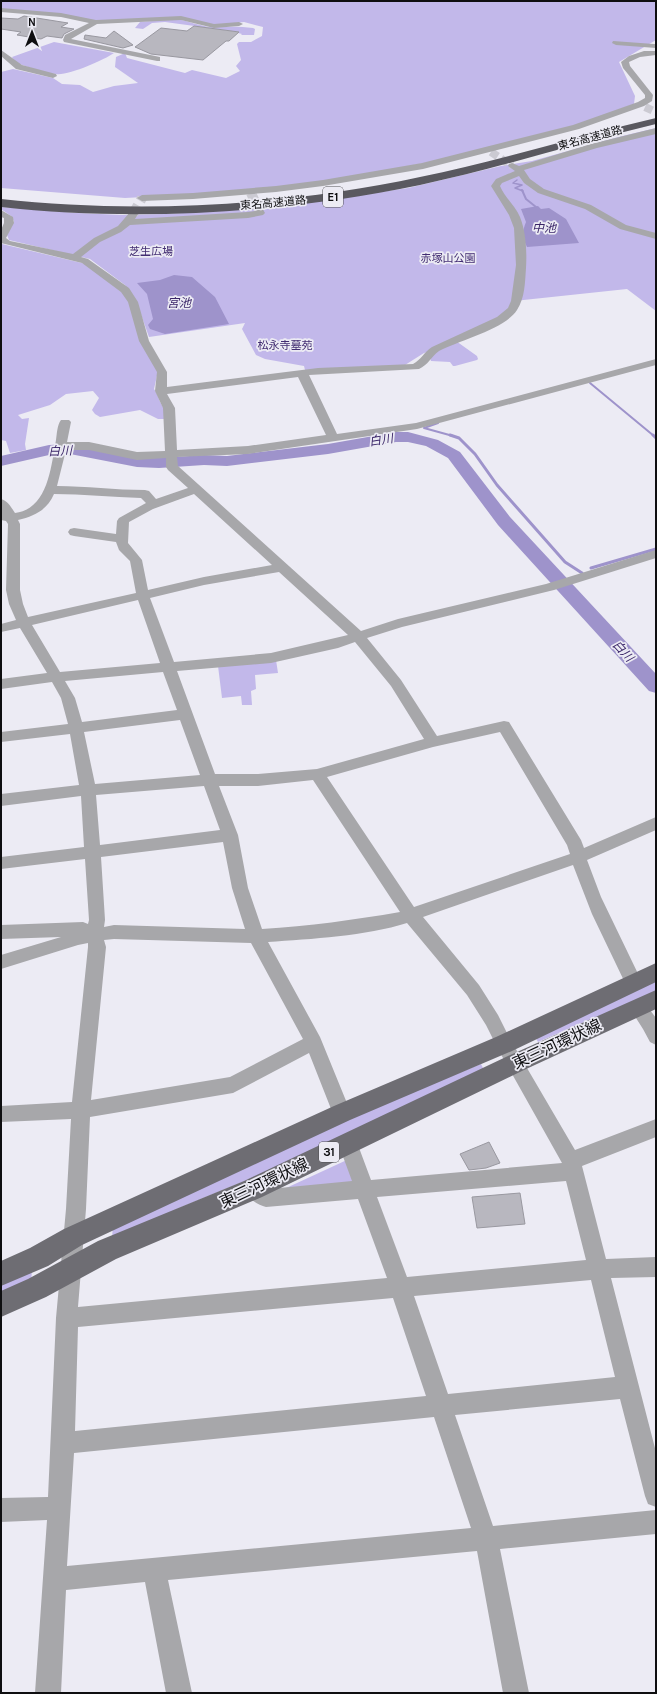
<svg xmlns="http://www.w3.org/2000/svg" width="657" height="1694" font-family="Karla,'Noto Sans JP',sans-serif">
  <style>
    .green { fill: #c2b8ea }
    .water { fill: #9e93cb }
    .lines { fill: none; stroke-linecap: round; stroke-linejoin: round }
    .stream-far2 { stroke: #9e93cb; stroke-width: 1.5 }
    .stream-far1 { stroke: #9e93cb; stroke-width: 2 }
    .stream { stroke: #9e93cb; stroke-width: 3 }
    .river { fill: #9e93cb; fill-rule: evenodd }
    .building { fill: #b8b7bf; stroke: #9998a0 }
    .minor-tunnel-far1 { stroke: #cbcad2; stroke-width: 8; stroke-dasharray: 8 4; stroke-linecap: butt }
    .minor-tunnel { stroke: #cbcad2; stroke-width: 10; stroke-dasharray: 10 5; stroke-linecap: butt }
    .minor { fill: #a7a7aa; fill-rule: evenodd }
    .major { fill: #6e6d73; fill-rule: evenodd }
    .highway { fill: #5a5960; fill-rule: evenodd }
    .labels { text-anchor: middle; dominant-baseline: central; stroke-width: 3.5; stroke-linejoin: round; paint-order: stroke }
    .far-street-label { font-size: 11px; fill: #0e0e10; stroke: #ecebf4 }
    .far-park-label { font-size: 11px; fill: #412c71; stroke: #ecebf4 }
    .shield { fill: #ecebf4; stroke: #515054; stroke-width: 1 }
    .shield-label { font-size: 12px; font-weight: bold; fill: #0e0e10 }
    .far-water-label { font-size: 12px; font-style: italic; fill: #3a2568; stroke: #ecebf4 }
    .near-street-label { font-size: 16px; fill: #0e0e10; stroke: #ecebf4 }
  </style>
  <rect width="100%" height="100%" fill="#ecebf4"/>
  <g class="green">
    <path d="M1,1h655v39l-37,22 16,34 -1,8 -66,24 -138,34 -108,20 -103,11 -94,5 -124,-10v-116l12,-3 40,9 9,6 18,1 13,7 21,-6 24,-3 -23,-16 1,-10 9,-4 2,5 58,15 7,-3 34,8 14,-7 -4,-5 5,-6 -4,-16 2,-2h12l11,-6 1,-9 -19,-5 -28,3 -34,-7 -85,3 -96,-12z"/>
    <path d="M177,19c12,2 22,7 34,8 15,0 28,-1 42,1l2,1 -1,6h-13l1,-1 -4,-1 1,-1 -74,-10 -13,1 -9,6 -8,-1 5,-6z"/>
    <path d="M54,42l60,11c-10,7 -46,23 -58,21 -13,-1 -27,-7 -40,-11l-4,-6z"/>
    <path d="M656,128v183l-29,-22 -113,12 -6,11 -52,29 21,15 1,3 -1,1 -22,6h-2l-3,-4 -19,-1 -3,-9 -4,1 -19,12 -100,5 -1,-4 -39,-7 -9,-4 -14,-26 3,-6 -96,14 -11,-31 -13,-21 -35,-26 -81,-19 -2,-5 7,-14 -3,-5 -10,-7v-2l76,6 46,2 43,-1 35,-2 153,-16 54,-8 93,-22 31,-5 86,-24z"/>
    <path d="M1,242l1,2 84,20 36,28 9,12 27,67 -4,18c5,7 5,14 11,20l1,10h-8l-18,-9 -40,7 -5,-3 -3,-4 7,-12 -6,-7 -27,3 -16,11 -32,10 4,4 7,-1 -4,26 1,6 -16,3 -4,-12 -5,-1z"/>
    <path d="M276,660l2,13 -23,2 1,14 -5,2 1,14h-10l-1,-9 -19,2 -4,-32z"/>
    <path d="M656,978v16l-65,25 -53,23 -5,-9z"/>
    <path d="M481,1064l4,8 -221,101 -80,33 -72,32 1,-13 229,-105z"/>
    <path d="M349,1159l11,28 -89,8z"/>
    <path d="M32,1269l-1,16 -30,14v-16z"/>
  </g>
  <g class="water">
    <path d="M538,206l3,3 8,-1 17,11 13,24 -52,4c-5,-10 -5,-15 -1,-25l-5,-13z"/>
    <path d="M174,275l18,2 23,20 14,27 -64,10 -15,-5 -2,-4 5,-6 -6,-25 -10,-11 23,-3z"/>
  </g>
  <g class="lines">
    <path class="stream-far2" d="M517,180l-4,3 9,2 -7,3 8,3"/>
    <g class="stream-far1">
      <path d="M522,190l4,9 10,8"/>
      <path d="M590,383l64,53"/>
      <path d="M438,423l-14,5 29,8"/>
    </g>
    <g class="stream">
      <path d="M450,435l9,3 16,16 22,31 68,77 17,11"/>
      <path d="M653,435l3,3"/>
      <path d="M591,568l65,-19"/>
    </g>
    <path class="river" d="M396,432h12l30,8 22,12 50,65 146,157v19l-7,-2 -151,-166 -50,-67 -22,-12 -18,-4h-12l-68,12 -101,12 -23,-1 -45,3 -22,-1 -67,-13 -21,1 -48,11v-10l48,-11 21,-1 67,13 22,1 45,-3 23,1 101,-12z"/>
  </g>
  <g class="building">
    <path d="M24,16l44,7 -7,4 13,2 -10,5 -2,4 -15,-2 -6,3 -24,-4 4,-3 -20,-3v-11l17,1z"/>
    <path d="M194,26l45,6 -10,9h-3l-23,19 -52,-6 -16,-7 26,-19 26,3z"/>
    <path d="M114,31l19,14 -10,3 -39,-9 1,-4 21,3z"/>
    <path d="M489,1142l11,21 -14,5 -17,2 -9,-16z"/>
    <path d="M520,1193l5,31 -48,4 -5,-31z"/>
  </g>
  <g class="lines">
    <g class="minor-tunnel-far1">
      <path d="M645,107l11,5"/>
      <path d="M491,152l21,14"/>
    </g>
    <g class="minor-tunnel">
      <path d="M251,193l7,15"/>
      <path d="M133,214l9,-16"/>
    </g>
    <g class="minor">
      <path d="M1,8l60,5 35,7 85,-4 33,8 25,-2 4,2 -4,2 -25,2 -33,-8 -84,4 -26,15 89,18v4h-3l-93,-19 -1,-2 2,-5 24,-12 -28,-6 -60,-5z"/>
      <path d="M613,41l41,3h2v4l-40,-3 -4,-2z"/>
      <path d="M1,50l21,15 34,9 1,2 -4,2 -37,-9 -15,-13z"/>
      <path d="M644,51h12v4l-16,2 -11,5 1,4 23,29 -1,6 -8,5 -65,23 -156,40 -100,17 -47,6 -83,7 -51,2 -5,-3 5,-3 51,-2 83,-7 47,-6 99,-17 151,-38 65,-23 7,-4v-3l-22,-27 -2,-6 8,-6z"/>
      <path d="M656,128v6l-59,14 -73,22 6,9 14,10 47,16 35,20 30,8v6l-36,-10 -35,-20 -47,-16 -14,-10 -5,-7 -17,7 -2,3c5,12 15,19 20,31 6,15 7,35 6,51 -1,14 -1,30 -9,42 -12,19 -57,30 -78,41 -8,6 -11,14 -20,18l-110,6 28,59 79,-11 240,-64v6l-239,64 -169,25 -71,3 1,9 183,165 37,-12 148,-35 110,-34v8l-102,32 -152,37 -35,11 34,42 36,56 67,-15 5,1 72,118 3,8 72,-31v13l-69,30 14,37 41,85 -3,5 -6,2 -6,-2 -35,-73 -19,-49 -150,52 56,68 19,30 12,24 65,111 81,-31v18l-74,29 24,93 50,-2v20l-45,1 45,174v55l-8,-3 -3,-8 -25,-97 -165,16 38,111 163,-16v24l-156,15 29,144h-26l-26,-142 -309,29 24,113h-26l-21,-111 -79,8 -5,103h-26l12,-173 -46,2v-24l47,-1 8,-179 10,-109 5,-90 -70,3v-16l71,-4 16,-155v-4l-10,2 -77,24v-14l60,-18 -60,2v-14l82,-3 5,2 1,-4 -4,-61 -84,10v-12l83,-10 -3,-51 -80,10v-12l78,-9 -9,-51 -69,8v-10l67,-8 -7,-26 -9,-16 -51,7v-10l46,-6 -27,-45 -19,4v-8l15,-4 -7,-16 -3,-14 2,-66 -2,-3 -5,-1v-6l1,-1 -1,-14c7,2 10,8 14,14 33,-4 36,-46 41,-73 1,-6 1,-15 5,-20h8l2,2 -4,20h22l48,10 28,-1 -2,-43 -8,-17 2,-19 -18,-31 -11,-39 -7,-10 -39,-29 -81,-20v-13l3,-7v-5l-3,-1v-7l12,7 1,6 -8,15 4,3 63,13 21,-16 24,-12 12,-14h6l2,2 -3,5 113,-7 7,-1 -2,-3 2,-2h6l4,7 -2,2 -15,3 -118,7 -9,7 -21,10 -19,15 7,2 41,29 9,14 11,39 18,31v15l151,-19 95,-4c8,-4 11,-12 19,-17l65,-30 11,-9 3,-7 5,-36 -2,-37 -5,-13 -18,-29 5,-7 19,-8 -7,-5 1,-2 3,-1 7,3 72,-22zM298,377l28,58 -78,11 -71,4 -2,-42 -8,-14zM66,450h23l48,10 29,-2v9l2,3 20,18 -32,11 -7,-8 -4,-1c-30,0 -59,-4 -88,-4zM54,494c29,0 58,3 87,4l5,5 -27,15 -2,3 -1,13 -42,-6 -4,1 -2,3 2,3 4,1 42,6 3,8 11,11 6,32 -108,24 -5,-13 -3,-14v-66l-2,-4c17,-4 29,-10 36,-26zM194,494l78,71 -68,12 -56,13 -6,-30 -14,-17 1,-21 24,-13zM279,572l69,63 -77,18 -97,9 -24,-64 54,-13zM138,600l22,63 -100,9 -28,-47zM355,642l36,44 33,53 -107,30 -59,5h-43l-38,-103 94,-8 67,-15zM163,672l14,38 -95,12 -7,-24 -10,-17zM180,720l20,55 -105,9 -11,-52zM500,732l67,113 3,9 -156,53 -87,-130 106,-30zM313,780l87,132c-46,8 -91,14 -138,17l-14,-41 -10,-53 -19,-49h39zM204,786l16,44 -120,15 -4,-50zM223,842l9,46 13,41 -131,-4 -10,2 1,-7 -4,-63zM407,923l60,72 19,30 12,24 64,114 -191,17 -16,-43 -7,-3 -7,3 -3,6 14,38 -83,8 -16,-9 -7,3 -3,6c4,9 13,15 23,18l92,-8 29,79 -309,29 8,-98 4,-92 143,-24 76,-40 26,66 7,2 7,-2 2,-6 -31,-76 -52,-95c43,-3 98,-6 139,-19zM114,939l137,4 52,96 -73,38 -139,23 15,-153 -2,-7zM566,1181l20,79 -179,17 -30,-80zM591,1280l24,97 -167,17 -34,-98zM393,1298l33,98 -351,35 3,-104zM434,1417l37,111 -404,38 7,-113z"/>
      <path d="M638,1000l6,2 12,16v27l-6,-3 -7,-13 -14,-22 3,-5z"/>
    </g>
    <g class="major">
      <path d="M656,963v19l-144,69 -162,69 -268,125 -34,21 -47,20v-25l29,-13 34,-19 270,-123 162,-69z"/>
      <path d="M656,990v19l-132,61 -262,127 -146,62 -70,38 -45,20v-26l27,-12 70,-38 146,-60 264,-125z"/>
    </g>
    <path class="highway" d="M656,118v6c-79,19 -157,44 -236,61 -133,28 -284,37 -419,22v-8c135,15 286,7 419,-22 79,-16 157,-41 236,-59z"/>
  </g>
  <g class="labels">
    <g class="far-street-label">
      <text transform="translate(590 138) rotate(-15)">東名高速道路</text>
      <text transform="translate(273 203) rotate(-5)">東名高速道路</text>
    </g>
    <g class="far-park-label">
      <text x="151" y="251">芝生広場</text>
      <text x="448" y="258">赤塚山公園</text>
      <text x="285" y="345">松永寺墓苑</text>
    </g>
    <g class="shield">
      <rect x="323" y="187" width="20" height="20" rx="3"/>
      <rect x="319" y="1142" width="20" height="20" rx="3"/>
    </g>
    <g class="shield-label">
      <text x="333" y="197">E1</text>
      <text x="329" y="1152">31</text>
    </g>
    <g class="far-water-label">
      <text x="544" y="228">中池</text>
      <text x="179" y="303">宮池</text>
      <text transform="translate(381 440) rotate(-9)">白川</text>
      <text transform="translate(60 451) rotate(-2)">白川</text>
      <text transform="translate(623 651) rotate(47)">白川</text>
    </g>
    <g class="near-street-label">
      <text transform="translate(557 1044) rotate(-25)">東三河環状線</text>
      <text transform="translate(264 1183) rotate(-25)">東三河環状線</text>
    </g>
  </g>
  <rect width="657" height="1694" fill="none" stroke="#0e0e10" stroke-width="4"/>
  <g transform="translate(32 32)" stroke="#ecebf4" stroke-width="3" paint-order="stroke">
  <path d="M0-3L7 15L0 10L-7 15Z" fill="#0e0e10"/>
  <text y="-6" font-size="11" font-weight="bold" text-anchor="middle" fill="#0e0e10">N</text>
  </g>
</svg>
